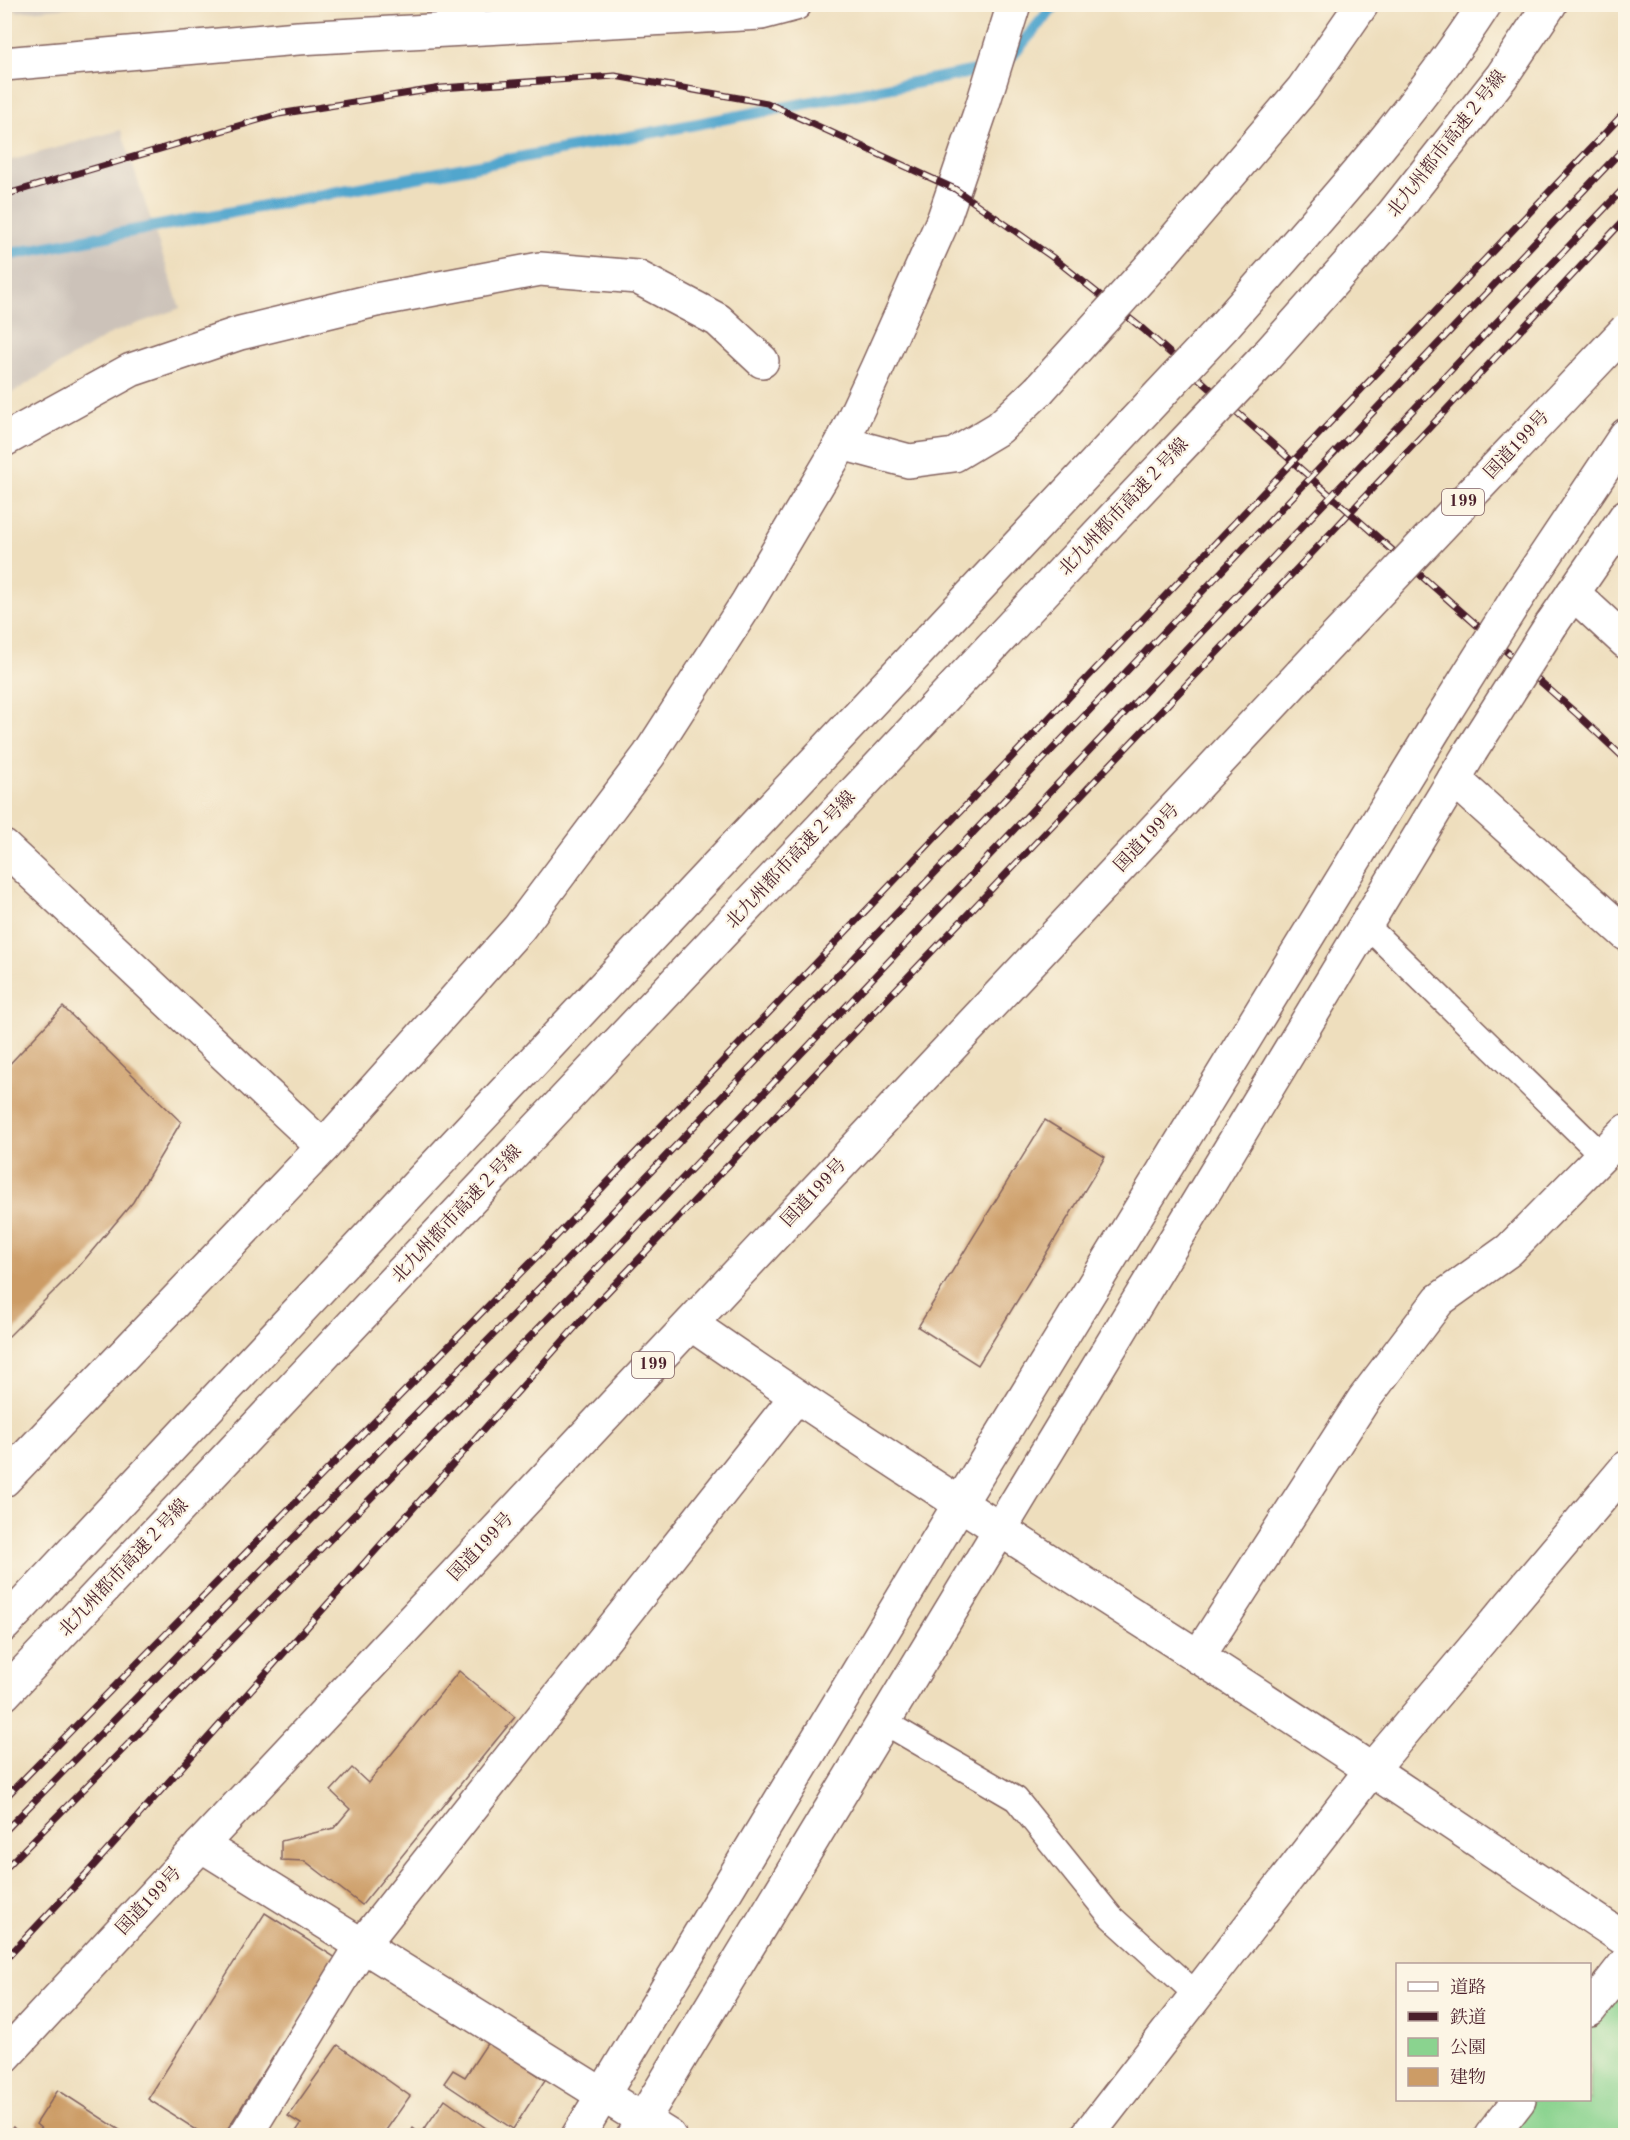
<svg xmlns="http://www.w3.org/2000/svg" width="1630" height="2140" font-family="'Old Standard TT','Noto Serif JP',serif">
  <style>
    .industrial { fill: #ccc2b9 }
    .green { fill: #8ad38f; stroke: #6a795d; stroke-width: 1.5 }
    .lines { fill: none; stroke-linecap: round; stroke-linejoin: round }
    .stream { stroke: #51a6cd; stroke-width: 12 }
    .building { fill: #cc9c66 }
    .lane-casing { stroke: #83625e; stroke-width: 27 }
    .street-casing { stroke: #83625e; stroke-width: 36 }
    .secondary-casing { stroke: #83625e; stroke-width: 36 }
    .highway-casing { stroke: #83625e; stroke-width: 36 }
    .lane { stroke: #fff; stroke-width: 24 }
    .street { stroke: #fff; stroke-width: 33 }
    .secondary { stroke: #fff; stroke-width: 33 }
    .highway { stroke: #fff; stroke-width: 33 }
    .rail-casing { stroke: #4a1f2b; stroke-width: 7 }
    .rail { stroke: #fcf5e5; stroke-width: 4.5; stroke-dasharray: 14; stroke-linecap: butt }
    .secondary-bridge-casing { stroke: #83625e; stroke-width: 36; stroke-linecap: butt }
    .highway-bridge-casing { stroke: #83625e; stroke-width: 36; stroke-linecap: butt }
    .secondary-bridge { stroke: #fff; stroke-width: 33 }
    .highway-bridge { stroke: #fff; stroke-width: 33 }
    .labels { text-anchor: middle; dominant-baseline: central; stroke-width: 4.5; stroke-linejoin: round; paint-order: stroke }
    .shield { fill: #fcf5e5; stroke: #7f5f63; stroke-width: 1.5 }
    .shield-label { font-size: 16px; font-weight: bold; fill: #4a1f2b }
    .street-label { font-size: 18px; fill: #4a1f2b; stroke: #fcf5e5 }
  </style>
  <rect width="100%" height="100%" fill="#fcf5e5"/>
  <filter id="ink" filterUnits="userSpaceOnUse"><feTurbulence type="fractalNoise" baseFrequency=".0167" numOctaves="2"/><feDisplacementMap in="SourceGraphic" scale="12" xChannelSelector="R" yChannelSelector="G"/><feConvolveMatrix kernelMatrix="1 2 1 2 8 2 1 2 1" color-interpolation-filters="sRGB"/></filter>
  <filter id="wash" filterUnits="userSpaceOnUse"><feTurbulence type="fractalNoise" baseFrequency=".008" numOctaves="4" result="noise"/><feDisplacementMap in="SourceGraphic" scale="24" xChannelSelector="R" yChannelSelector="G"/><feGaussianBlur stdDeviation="1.35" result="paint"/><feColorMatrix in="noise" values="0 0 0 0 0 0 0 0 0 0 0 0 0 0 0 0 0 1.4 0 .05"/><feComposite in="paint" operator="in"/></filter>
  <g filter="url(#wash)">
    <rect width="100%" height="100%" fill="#eedebd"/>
    <g class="industrial">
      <path d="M10,5h84l-77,7z"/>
      <path d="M121,130l59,178 -68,25 -107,64v-235z"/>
    </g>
    <path class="green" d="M1625,1973v162l-122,1 27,-36h60v-81z"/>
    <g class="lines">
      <g class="stream">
        <path d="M1007,61l49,-57"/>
        <path d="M6,255l986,-187"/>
      </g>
    </g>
    <g id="blocks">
      <g class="building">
        <path d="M63,1007l118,115 -48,80 -52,62 -77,77v-271z"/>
        <path d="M1045,1120l60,37 -127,208 -60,-38z"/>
        <path d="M459,1671l56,46 -153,188 -57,-44 -24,-1v-19l53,-13 16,-19 -19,-18 21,-23 16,15z"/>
        <path d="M265,1913l71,45 -113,178h-17l-58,-37z"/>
        <path d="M488,2042l57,38 -32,49 -69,-46 9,-13 12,7z"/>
        <path d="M338,2045l72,51 -28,40h-89l8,-12 -13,-8z"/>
        <path d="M58,2090l71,46h-79l-14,-12z"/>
        <path d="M445,2099l52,37h-89l5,-8 8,6z"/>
        <path d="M13,2127l9,9h-16z"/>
      </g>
    </g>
  </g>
  <g filter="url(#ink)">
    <use href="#blocks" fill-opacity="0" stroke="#83625e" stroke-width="1.5"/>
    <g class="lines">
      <defs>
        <g id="lane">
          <path d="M1366,925l237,231"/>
          <path d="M884,1722l132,77 95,118 86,78"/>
        </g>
        <g id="street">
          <path d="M4,440l127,-70 109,-37 136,-33 164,-31 97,8 81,43 44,41"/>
          <path d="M1573,593l53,49"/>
          <path d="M1454,779l172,155"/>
          <path d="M4,847l319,300"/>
          <path d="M691,1324c167,116 338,224 508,333 144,92 285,188 427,283"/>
          <path d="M1198,1657l166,-258 75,-99 70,-50 117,-119"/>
          <path d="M201,1845l468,291"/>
          <path d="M1590,2009l36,-46"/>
          <path d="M245,2136l118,-192 433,-547"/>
          <path d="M1087,2136l285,-367 254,-301"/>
          <path d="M1491,2136l28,-36"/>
        </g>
        <g id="secondary">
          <path d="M4,64l294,-26 463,-25 34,-9"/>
          <path d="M1163,253l140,-164 59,-85"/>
          <path d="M842,443l67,18 45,-6 45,-27 40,-38"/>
          <path d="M1515,601l111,-166"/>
          <path d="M1551,625l75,-109"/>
          <path d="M4,1480l319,-333 196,-219 130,-173 98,-152 95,-160 35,-75 67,-150 38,-111 32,-103"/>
          <path d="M578,2136l381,-631 478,-780"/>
          <path d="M633,2136l838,-1385"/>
        </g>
        <g id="highway">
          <path d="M1224,326c91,-104 186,-206 261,-322"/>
          <path d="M1263,360l130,-146 109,-138 48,-72"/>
          <path d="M4,1625l1129,-1202"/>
          <path d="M4,1694l1165,-1235"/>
          <path d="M4,2057l197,-212 1100,-1171"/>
        </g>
      </defs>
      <use href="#lane" class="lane-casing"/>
      <use href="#street" class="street-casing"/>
      <use href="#secondary" class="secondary-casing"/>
      <use href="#highway" class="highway-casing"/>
      <use href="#lane" class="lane"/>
      <use href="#street" class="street"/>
      <use href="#secondary" class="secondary"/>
      <use href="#highway" class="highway"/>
      <defs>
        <g id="rail">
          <path d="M4,195l275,-81 162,-26 174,-12 152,27 188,86 97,68 91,72 434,385 49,46"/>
          <path d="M4,1799l544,-554 1078,-1134"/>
          <path d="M4,1832l561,-570 1061,-1116"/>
          <path d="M4,1870l579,-587 1043,-1097"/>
          <path d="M4,1961l84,-89 508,-568 715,-750 315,-336"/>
        </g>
      </defs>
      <use href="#rail" class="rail-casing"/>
      <use href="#rail" class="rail"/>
      <defs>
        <g id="secondary-bridge">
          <path d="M1039,390l124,-137"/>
          <path d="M1437,725l78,-124"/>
          <path d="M1471,751l80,-126"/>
        </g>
        <g id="highway-bridge">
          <path d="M1133,423l91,-97"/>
          <path d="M1169,459l94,-99"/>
          <path d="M1301,674l325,-344"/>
        </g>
      </defs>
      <use href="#secondary-bridge" class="secondary-bridge-casing"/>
      <use href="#highway-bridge" class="highway-bridge-casing"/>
      <use href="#secondary-bridge" class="secondary-bridge"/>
      <use href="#highway-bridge" class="highway-bridge"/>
    </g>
  </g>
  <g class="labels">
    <g class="shield">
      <rect x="1442" y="489" width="42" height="26" rx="4.5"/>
      <rect x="632" y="1352" width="42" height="26" rx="4.5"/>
    </g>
    <g class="shield-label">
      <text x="1463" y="502">199</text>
      <text x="653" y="1365">199</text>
    </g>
    <g class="street-label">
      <text transform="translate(1447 144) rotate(-52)">北九州都市高速２号線</text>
      <text transform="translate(1517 445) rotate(-47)">国道199号</text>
      <text transform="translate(1124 507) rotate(-47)">北九州都市高速２号線</text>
      <text transform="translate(1147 838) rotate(-47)">国道199号</text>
      <text transform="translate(791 860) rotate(-47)">北九州都市高速２号線</text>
      <text transform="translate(814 1193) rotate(-47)">国道199号</text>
      <text transform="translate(457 1214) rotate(-47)">北九州都市高速２号線</text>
      <text transform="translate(481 1547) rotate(-47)">国道199号</text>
      <text transform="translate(124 1568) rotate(-47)">北九州都市高速２号線</text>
      <text transform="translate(149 1901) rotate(-47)">国道199号</text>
    </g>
  </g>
  <rect width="1630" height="2140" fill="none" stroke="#fcf5e5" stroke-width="24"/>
  <rect x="1396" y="1963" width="195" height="138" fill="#fcf5e5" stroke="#b59f9b" stroke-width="1.5"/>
  <rect x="1408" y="1982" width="30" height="9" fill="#ffffff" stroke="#b59f9b" stroke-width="1.5"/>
  <text x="1450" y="1993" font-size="18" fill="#4a1f2b">道路</text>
  <rect x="1408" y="2012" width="30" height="9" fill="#4a1f2b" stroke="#b59f9b" stroke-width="1.5"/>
  <text x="1450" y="2023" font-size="18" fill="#4a1f2b">鉄道</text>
  <rect x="1408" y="2038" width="30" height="18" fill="#8ad38f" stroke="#b59f9b" stroke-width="1.5"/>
  <text x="1450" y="2053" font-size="18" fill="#4a1f2b">公園</text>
  <rect x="1408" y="2068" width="30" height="18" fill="#cc9c66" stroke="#b59f9b" stroke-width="1.5"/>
  <text x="1450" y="2083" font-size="18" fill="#4a1f2b">建物</text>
</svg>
